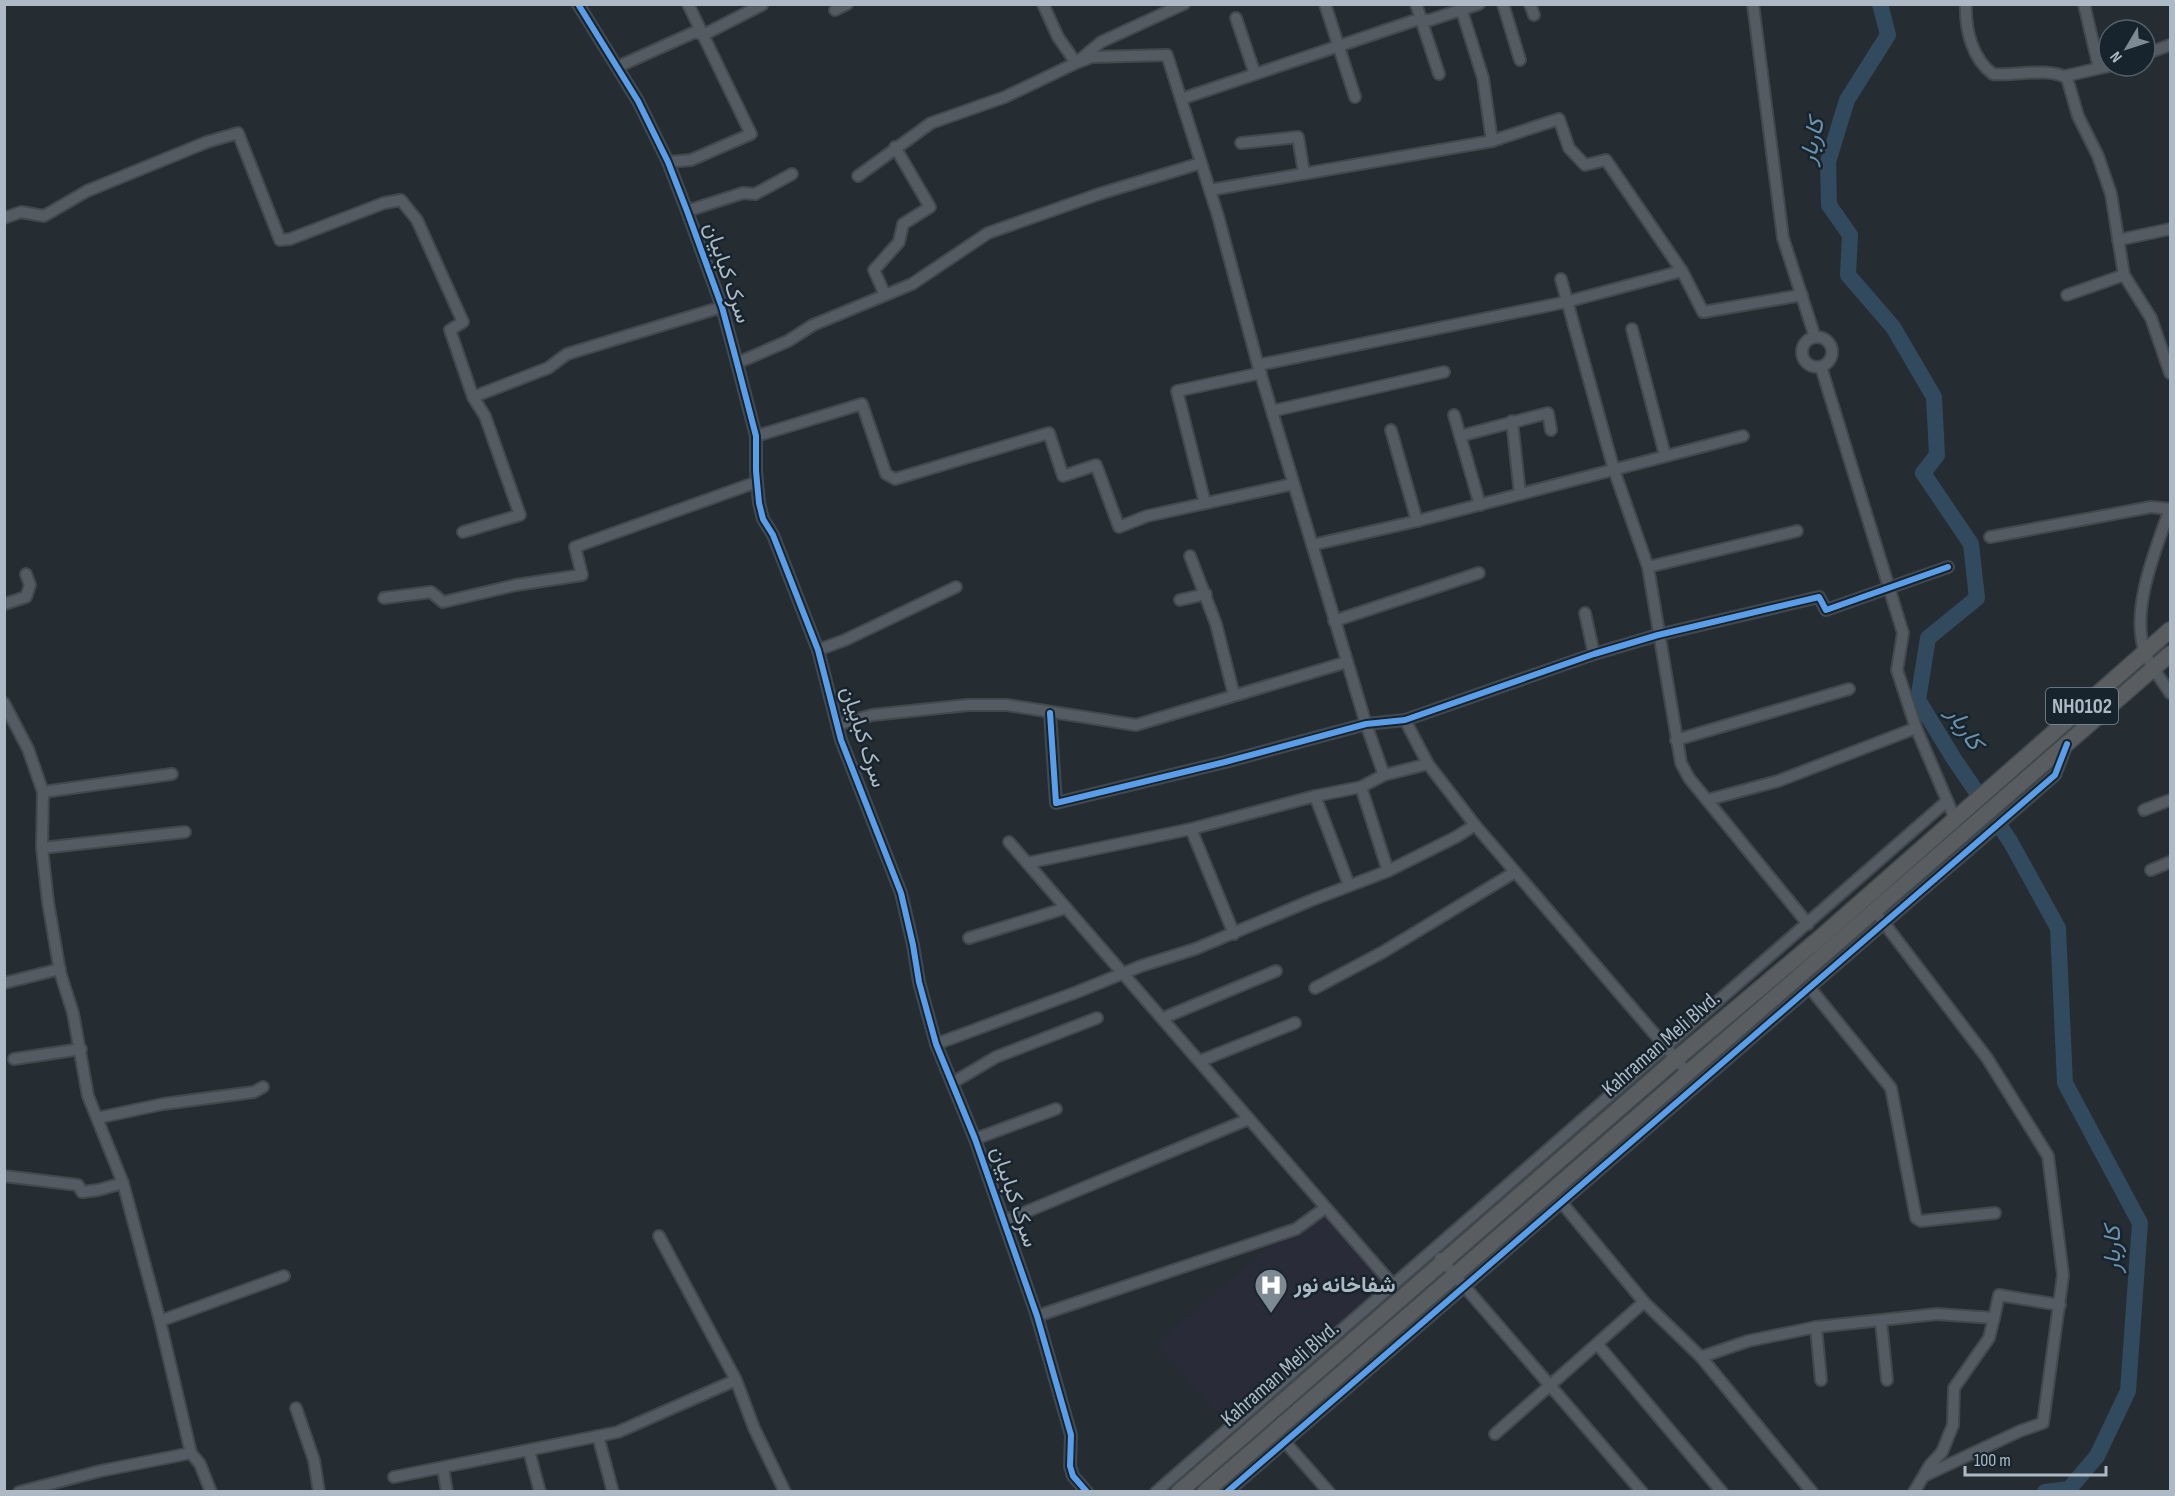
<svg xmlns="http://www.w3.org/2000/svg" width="2175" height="1496" font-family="'Sofia Sans Condensed',Vazirmatn,sans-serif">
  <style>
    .medical { fill: #2a2b39 }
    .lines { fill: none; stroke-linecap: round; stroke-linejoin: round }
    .river { stroke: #314a5d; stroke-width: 16 }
    .minor-casing { stroke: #42494e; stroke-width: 14 }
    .highway-casing { stroke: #41494f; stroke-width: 18 }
    .minor { stroke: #545b62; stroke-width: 10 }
    .highway { stroke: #5a5d60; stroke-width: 15 }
    .cycleway-casing { stroke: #18242d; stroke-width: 10 }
    .cycleway { stroke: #5a9eea; stroke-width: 6 }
    .labels { text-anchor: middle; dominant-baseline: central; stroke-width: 5; stroke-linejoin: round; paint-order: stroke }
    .shield { fill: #18242d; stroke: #808d98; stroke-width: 1.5 }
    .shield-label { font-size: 21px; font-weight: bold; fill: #adbac6 }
    .street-label { font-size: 22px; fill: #adbac6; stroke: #18242d }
    .poi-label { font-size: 22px; font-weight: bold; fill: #adbac6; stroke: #18242d; text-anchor: start }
    .water-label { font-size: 24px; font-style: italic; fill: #6c91ab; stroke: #18242d }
  </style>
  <rect width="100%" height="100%" fill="#252d33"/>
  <path class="medical" d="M1323,1214l62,72 -159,137 -69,-80 123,-106z"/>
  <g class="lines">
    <path class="river" d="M1880,4l8,31 -41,65 -19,62 1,43 21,30 -2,40 45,52 41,70 3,58 -14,18 48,71 6,54 -49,40 -10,62 36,59 56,82 48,87 7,155 75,140 -12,168 -31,65 -28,33 -24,3"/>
    <defs>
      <g id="minor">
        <path d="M578,4l60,97 30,61 19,49 35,96 15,56 19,73v35l3,32 4,16 10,16 45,115 23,90 60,153 12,52 6,37 17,62 39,95 62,177 34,119 -1,31 3,10 14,16"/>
        <path d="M1043,4l15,33 18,26 16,-6 75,-2 51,161 40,149 108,359 18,51"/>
        <path d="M1325,4l30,93"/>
        <path d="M1416,4l23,70"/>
        <path d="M1503,4l17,56"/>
        <path d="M1530,4l4,11"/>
        <path d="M1753,4l30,234 32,99"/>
        <path d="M1966,4c-1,25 6,55 27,70 21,2 56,-7 74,4l11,38 20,40 13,38 13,81 27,43 19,55"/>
        <path d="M2084,4l15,64"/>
        <path d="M1460,5l23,73 9,63"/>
        <path d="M835,10l12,-6"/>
        <path d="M1236,18l19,56"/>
        <path d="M2145,54l25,-9"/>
        <path d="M617,67l78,-35 8,3 59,-30"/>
        <path d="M2065,76l44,-10"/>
        <path d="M1181,99l235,-79h14l49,-16"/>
        <path d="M1241,143l57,-6 6,36"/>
        <path d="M668,162l23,-2 60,-26 -63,-130"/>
        <path d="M858,176l73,-53 74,-26 71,-34 25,-21 83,-38"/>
        <path d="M1210,190l282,-49 67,-22 10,29 16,17 21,-5 76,111"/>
        <path d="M687,211l56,-18 12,1 37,-20"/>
        <path d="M4,218l17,-6 23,4 43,-25 120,-49 31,-9 42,107 10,-1 94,-36 17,-3 16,20 46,102 -13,8 23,67"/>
        <path d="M2118,240l52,-11"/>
        <path d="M1561,279l53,191 34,97 33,196 8,15 119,146"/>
        <path d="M885,295l-11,-25 25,-28 4,-18 27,-17 -35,-60"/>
        <path d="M2067,295l57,-20"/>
        <path d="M1632,329l33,126"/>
        <circle cx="1817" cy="352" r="15"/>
        <path d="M737,363l51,-22 25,-16 99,-41 76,-51 111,-39 102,-31"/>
        <path d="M1258,365l308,-63 116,-31 21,41 99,-17"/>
        <path d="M1821,367l82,266 -6,37 19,58 39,91"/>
        <path d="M1272,411l172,-39"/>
        <path d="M1454,415l26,90"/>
        <path d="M1512,421l8,73"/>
        <path d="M1391,430l26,91"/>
        <path d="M756,436l106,-32 24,70 9,5 154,-46 14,43 33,-11 23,62 28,-11 146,-32"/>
        <path d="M1460,436l88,-23 3,17"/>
        <path d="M1205,503l-28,-112 84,-18"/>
        <path d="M2170,509c-14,39 -39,99 -26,140 4,15 18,31 26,44"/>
        <path d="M463,532l57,-17 -35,-99 -12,-19 75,-29 19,-14 155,-47"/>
        <path d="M1990,537l161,-30 19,2"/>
        <path d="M1312,545l105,-24 326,-85"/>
        <path d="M1190,556l26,68 18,71"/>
        <path d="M1648,567l149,-36"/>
        <path d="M384,598l47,-6 12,10 73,-17 66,-10 -7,-28 182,-65"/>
        <path d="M1180,600l26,-6"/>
        <path d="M4,604l22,-7 4,-12 -4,-11"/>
        <path d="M1585,613l9,41"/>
        <path d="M1334,621l145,-48"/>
        <path d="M818,650l27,-10 111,-53"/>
        <path d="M4,703l24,46 15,43 -1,56 6,54 12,70 13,41 15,83 35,87 37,138 31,132 9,11 11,28"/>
        <path d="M1050,713l6,90 169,-41 141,-38 39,-4 189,-66 64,-19 161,-38 7,13 122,-43"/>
        <path d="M1405,720l23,44 47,61 213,248"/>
        <path d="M837,725l35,-10 96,-10h39l129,20 211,-63"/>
        <path d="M1676,740l173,-51"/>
        <path d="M1361,787l27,84"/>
        <path d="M43,792l129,-18"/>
        <path d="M1315,796l34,89"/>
        <path d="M1707,800l71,-19 138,-53"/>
        <path d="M2144,810l26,-10"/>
        <path d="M1191,829l43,105"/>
        <path d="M1009,842l384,443"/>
        <path d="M42,848l143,-16"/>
        <path d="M1027,863l164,-34 124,-33 46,-9 23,-12 44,-11"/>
        <path d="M2151,870l19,-8"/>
        <path d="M1881,919l106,139 61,98 15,119 -20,148 -23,8 -96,45"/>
        <path d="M969,938l97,-30"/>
        <path d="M4,983l56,-14"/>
        <path d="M1315,988l68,-36 132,-80"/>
        <path d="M1810,988l81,100 25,130 5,3 74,-8"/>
        <path d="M1163,1018l113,-47"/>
        <path d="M936,1044l141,-52 64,-26 54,-17 117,-49 76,-29 68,-34 19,-12"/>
        <path d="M14,1059l67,-10"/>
        <path d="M1200,1061l95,-38"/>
        <path d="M952,1083l44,-26 101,-39"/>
        <path d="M97,1118l66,-14 91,-12 9,-5"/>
        <path d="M975,1139l81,-30"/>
        <path d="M4,1176l74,9 4,7 16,-2 25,-7"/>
        <path d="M1562,1203l82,99 57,55 111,135"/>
        <path d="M1004,1221l245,-102"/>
        <path d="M659,1236l77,144 18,48 31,64"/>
        <path d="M1440,1258l202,234"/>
        <path d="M1037,1316l259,-87 29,-21"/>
        <path d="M160,1321l124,-45"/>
        <path d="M1881,1321l6,59"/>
        <path d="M1816,1327l5,53"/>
        <path d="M1598,1345l124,147"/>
        <path d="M1701,1357l47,-16 68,-14 121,-13 57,4 5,-23 61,10"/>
        <path d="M296,1408l18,52 5,32"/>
        <path d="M1495,1434l149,-132"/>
        <path d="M598,1436l15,56"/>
        <path d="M1285,1442l44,50"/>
        <path d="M529,1451l11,41"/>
        <path d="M443,1468l4,24"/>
        <path d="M394,1477l224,-45 118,-52"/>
        <path d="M19,1492l81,-21 91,-18"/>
        <path d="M1156,1492l791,-691"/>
        <path d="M1227,1492l828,-717 12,-31"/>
        <path d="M1914,1492l16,-27 12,-13 11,-27 1,-37 35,-50 5,-20"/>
      </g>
      <g id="highway">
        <path d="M1179,1492l497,-433 144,-121 350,-308"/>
        <path d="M1205,1492l965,-838"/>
      </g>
    </defs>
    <use href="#minor" class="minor-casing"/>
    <use href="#highway" class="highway-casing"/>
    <use href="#minor" class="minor"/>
    <use href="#highway" class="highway"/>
    <defs>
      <g id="cycleway">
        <path d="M578,4l60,97 30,61 19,49 35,96 15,56 19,73v35l3,32 4,16 10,16 45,115 23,90 60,153 12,52 6,37 17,62 39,95 62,177 34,119 -1,31 3,10 14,16"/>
        <path d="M1050,713l6,90 169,-41 141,-38 39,-4 189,-66 64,-19 161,-38 7,13 122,-43"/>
        <path d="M1227,1492l828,-717 12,-31"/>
      </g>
    </defs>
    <use href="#cycleway" class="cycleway-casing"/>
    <use href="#cycleway" class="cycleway"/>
  </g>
  <defs>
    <symbol id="hospital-pin" viewBox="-11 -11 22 30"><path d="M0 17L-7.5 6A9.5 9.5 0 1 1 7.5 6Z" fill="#7d8993" stroke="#18242d"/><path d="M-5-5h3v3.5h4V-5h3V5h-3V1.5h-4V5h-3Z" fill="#fff"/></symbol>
  </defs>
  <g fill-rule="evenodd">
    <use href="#hospital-pin" x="1252" y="1266" width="38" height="52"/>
  </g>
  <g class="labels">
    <rect class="shield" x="2046" y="688" width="72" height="36" rx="4.5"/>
    <g class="shield-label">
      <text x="2082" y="706">NH0102</text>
    </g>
    <g class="street-label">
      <text transform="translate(727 273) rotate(71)">سرک کبابیان</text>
      <text transform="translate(863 737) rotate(72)">سرک کبابیان</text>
      <text transform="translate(1661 1044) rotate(-41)">Kahraman Meli Blvd.</text>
      <text transform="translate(1014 1197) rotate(71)">سرک کبابیان</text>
      <text transform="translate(1280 1374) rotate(-41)">Kahraman Meli Blvd.</text>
    </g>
    <g class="poi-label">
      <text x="1294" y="1285">شفاخانه نور</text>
    </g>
    <g class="water-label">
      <text transform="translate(1812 141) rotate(-78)">کاربار</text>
      <text transform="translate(1965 728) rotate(57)">کاربار</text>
      <text transform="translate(2112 1249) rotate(-90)">کاربار</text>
    </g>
  </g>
  <rect width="2175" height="1496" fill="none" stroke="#adbac6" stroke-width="12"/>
  <g transform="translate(2127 48) rotate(231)"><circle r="28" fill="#18242d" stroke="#54606a" stroke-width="1.5"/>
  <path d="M0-4.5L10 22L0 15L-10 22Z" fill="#7d8993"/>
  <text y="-9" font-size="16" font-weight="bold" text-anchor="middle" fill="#adbac6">N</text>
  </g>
  <path d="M1965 1466v9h141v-9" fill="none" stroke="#adbac6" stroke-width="3"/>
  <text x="1974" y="1466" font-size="18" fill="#adbac6" stroke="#18242d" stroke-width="4.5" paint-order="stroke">100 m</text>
</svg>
